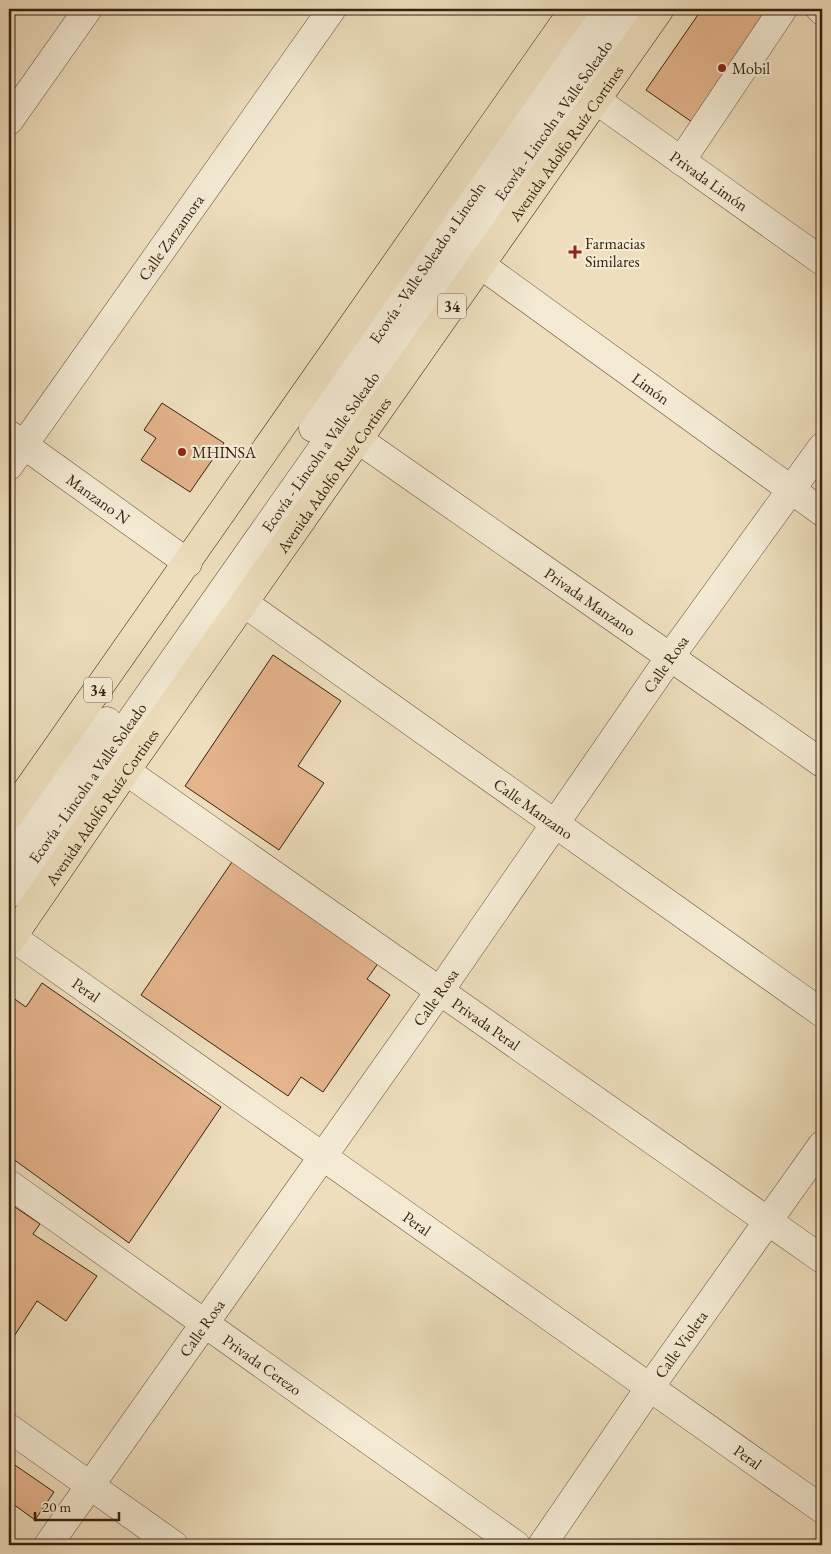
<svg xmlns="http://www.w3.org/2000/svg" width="831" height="1554" font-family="'EB Garamond',serif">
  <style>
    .building { fill: #e5b48d; stroke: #36210f }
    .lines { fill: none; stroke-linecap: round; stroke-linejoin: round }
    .minor-casing { stroke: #64503a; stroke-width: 29 }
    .major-casing { stroke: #36210f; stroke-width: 29 }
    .minor { stroke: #f4ead4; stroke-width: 28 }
    .major { stroke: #eedebd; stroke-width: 28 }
    .poi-dot { fill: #8f2418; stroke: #f4ead4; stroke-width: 2 }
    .labels { text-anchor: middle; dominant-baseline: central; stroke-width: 4.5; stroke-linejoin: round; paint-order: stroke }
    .shield { fill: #f4ead4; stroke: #6f5d4a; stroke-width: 1 }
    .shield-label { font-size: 15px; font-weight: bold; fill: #36210f }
    .poi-label { font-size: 16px; fill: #36210f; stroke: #f4ead4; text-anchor: start }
    .street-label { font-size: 16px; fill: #36210f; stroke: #f4ead4 }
  </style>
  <rect width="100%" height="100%" fill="#eedebd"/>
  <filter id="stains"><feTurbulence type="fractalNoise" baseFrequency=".004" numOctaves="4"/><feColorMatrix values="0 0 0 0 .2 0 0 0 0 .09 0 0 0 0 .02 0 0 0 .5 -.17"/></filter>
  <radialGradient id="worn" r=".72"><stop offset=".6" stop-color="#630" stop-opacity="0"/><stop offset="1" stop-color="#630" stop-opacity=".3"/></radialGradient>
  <g class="building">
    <path d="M702,9h53l11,7 -74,106 -46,-32z"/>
    <path d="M162,403l62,40 -34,49 -49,-32 15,-22 -12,-8z"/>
    <path d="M273,655l68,46 -43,65 26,17 -45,67 -94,-64z"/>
    <path d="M232,862l147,100 -12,17 23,16 -67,97 -22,-15 -13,19 -147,-101z"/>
    <path d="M42,983l179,124 -92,136 -120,-87v-161l17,12z"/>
    <path d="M9,1203l31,21 -7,10 64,42 -31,45 -29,-20 -28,43z"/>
    <path d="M9,1461l45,31 -19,28 -26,-19z"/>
  </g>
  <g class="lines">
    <defs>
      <g id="minor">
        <path d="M820,9l2,2"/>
        <path id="s1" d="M596,100l226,161"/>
        <path d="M9,121l79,-112"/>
        <path d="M681,161l102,-152"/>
        <path id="s2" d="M481,265l341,247"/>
        <path id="s3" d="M313,428l288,-419"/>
        <path id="s4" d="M10,435l178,128"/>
        <path id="s5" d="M359,440l463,323"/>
        <path id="s6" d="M9,466l323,-457"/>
        <path id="s7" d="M244,603l578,410"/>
        <path id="s8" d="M126,771l696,488"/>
        <path d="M9,858l98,-137"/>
        <path id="s9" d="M9,894l622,-885"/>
        <path id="s10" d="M12,937l810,572"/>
        <path id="s11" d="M9,1184l507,361"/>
        <path d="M9,1428l165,117"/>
        <path id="s12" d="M48,1545l391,-553 231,-335 152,-210"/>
        <path id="s13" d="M542,1545l108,-158 172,-242"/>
      </g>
      <g id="major">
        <path d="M9,816l565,-807"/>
        <path id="s14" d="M9,942l117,-171 534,-762"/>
      </g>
    </defs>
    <use href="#minor" class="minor-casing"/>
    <use href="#major" class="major-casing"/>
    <use href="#minor" class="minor"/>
    <use href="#major" class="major"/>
  </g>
  <g class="poi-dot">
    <circle cx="722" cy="68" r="5"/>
    <path d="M572.5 244.5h5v5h5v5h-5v5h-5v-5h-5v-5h5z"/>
    <circle cx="182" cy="452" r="5"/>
  </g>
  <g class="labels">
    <g class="shield">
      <rect x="438" y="293.5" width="28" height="25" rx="4"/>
      <rect x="84" y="677.5" width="28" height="25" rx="4"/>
    </g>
    <g class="shield-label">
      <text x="452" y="306">34</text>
      <text x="98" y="690">34</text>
    </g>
    <g class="poi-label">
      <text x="732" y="68">Mobil</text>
      <text x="585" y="243">Farmacias<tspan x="585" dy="18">Similares</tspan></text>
      <text x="192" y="452">MHINSA</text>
    </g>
    <g class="street-label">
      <text stroke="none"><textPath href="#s9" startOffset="946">Ecovía - Lincoln a Valle Soleado</textPath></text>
      <text stroke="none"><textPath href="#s14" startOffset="974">Avenida Adolfo Ruíz Cortines</textPath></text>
      <text stroke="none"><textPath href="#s1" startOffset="139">Privada Limón</textPath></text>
      <text stroke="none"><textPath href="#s6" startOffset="280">Calle Zarzamora</textPath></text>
      <text stroke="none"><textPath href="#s3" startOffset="201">Ecovía - Valle Soleado a Lincoln</textPath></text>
      <text stroke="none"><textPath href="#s2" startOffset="210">Limón</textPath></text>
      <text stroke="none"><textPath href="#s9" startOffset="541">Ecovía - Lincoln a Valle Soleado</textPath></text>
      <text stroke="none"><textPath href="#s14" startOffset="569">Avenida Adolfo Ruíz Cortines</textPath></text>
      <text stroke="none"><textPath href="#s4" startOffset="109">Manzano N</textPath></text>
      <text stroke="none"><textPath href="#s5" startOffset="282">Privada Manzano</textPath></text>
      <text stroke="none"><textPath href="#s12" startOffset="1076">Calle Rosa</textPath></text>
      <text stroke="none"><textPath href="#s9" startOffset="136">Ecovía - Lincoln a Valle Soleado</textPath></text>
      <text stroke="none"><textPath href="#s14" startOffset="164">Avenida Adolfo Ruíz Cortines</textPath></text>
      <text stroke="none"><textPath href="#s7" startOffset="355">Calle Manzano</textPath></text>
      <text stroke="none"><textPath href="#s10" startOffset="91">Peral</textPath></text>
      <text stroke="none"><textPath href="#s12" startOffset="671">Calle Rosa</textPath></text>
      <text stroke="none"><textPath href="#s8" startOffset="440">Privada Peral</textPath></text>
      <text stroke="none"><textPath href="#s10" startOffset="496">Peral</textPath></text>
      <text stroke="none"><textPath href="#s12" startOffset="266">Calle Rosa</textPath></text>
      <text stroke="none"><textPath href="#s13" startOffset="244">Calle Violeta</textPath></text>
      <text stroke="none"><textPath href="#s11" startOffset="311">Privada Cerezo</textPath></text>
      <text stroke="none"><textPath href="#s10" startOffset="901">Peral</textPath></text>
    </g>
  </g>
  <rect width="831" height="1554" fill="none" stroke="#eedebd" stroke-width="30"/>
  <rect x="10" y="10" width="811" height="1534" fill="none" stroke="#36210f" stroke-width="2.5"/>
  <rect x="15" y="15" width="801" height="1524" fill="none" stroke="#36210f"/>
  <path d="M35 1512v8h84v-8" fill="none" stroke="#36210f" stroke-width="2.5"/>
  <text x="42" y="1512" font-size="15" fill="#36210f" stroke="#f4ead4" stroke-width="4" paint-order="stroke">20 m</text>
  <rect width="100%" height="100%" filter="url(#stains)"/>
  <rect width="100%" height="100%" fill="url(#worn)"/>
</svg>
